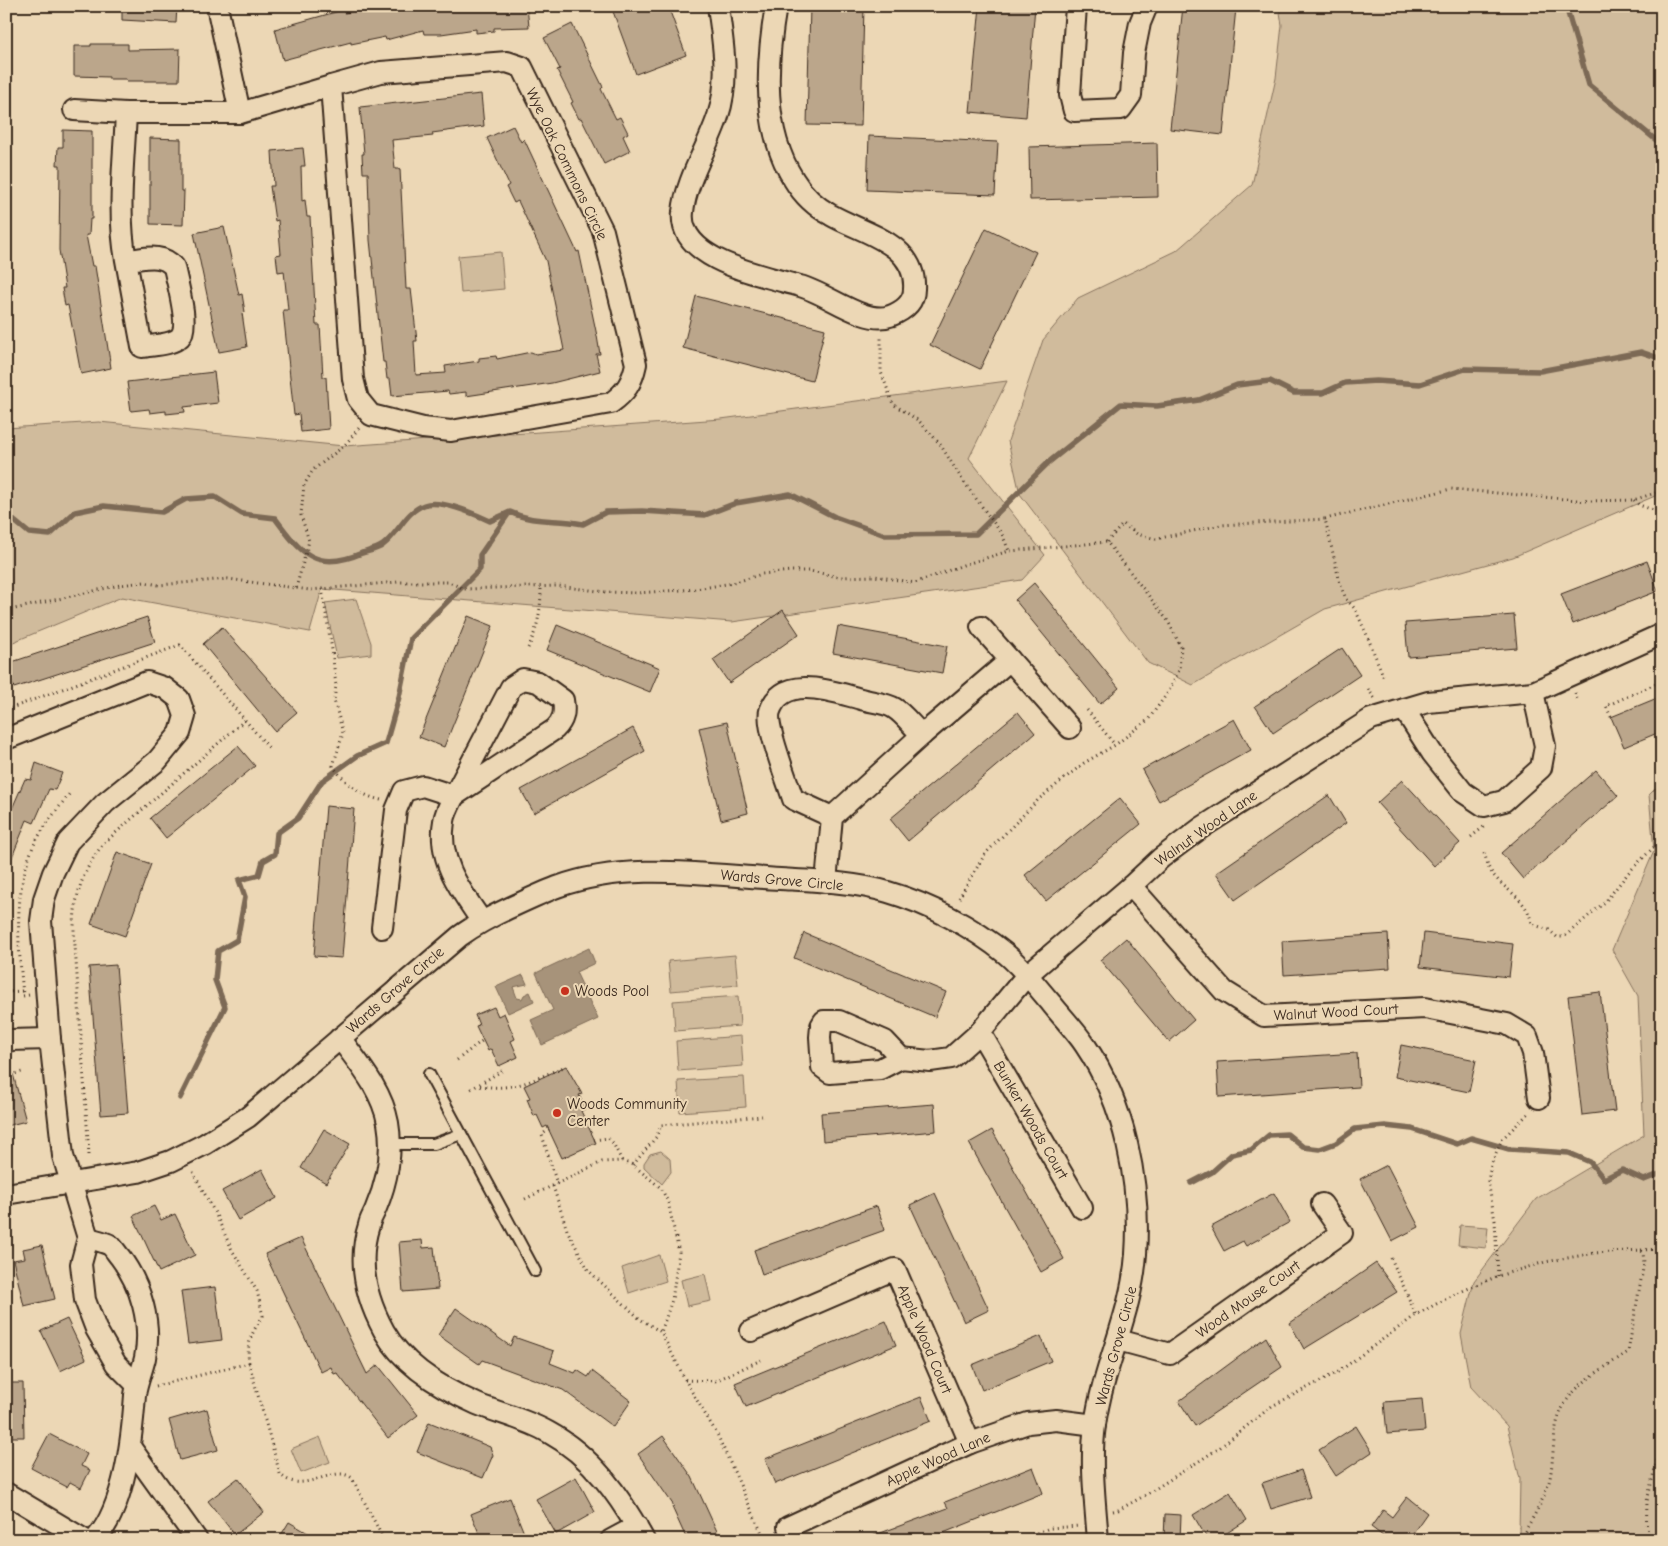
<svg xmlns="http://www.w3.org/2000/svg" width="1668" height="1546" font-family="'Comic Neue',sans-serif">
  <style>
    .green { fill: #d0bb9c; stroke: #86725d }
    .water { fill: #a7937a; stroke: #7c6955 }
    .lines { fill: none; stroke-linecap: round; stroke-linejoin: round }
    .stream { stroke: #7c6955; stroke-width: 5.5 }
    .building { fill: #bba68b; stroke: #3b2a1e }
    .lane-casing { stroke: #3b2a1e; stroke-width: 14 }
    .street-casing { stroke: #3b2a1e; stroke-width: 24 }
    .path { stroke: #3b2a1e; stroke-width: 3; stroke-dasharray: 1 4; stroke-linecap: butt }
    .lane { stroke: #ecd7b5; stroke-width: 10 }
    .street { stroke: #ecd7b5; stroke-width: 20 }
    .poi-dot { fill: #c8321e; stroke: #ecd7b5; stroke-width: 2 }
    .labels { text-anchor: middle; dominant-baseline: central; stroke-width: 4; stroke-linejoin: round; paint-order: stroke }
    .street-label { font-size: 15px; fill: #3b2a1e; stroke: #ecd7b5 }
    .poi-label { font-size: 15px; fill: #3b2a1e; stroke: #ecd7b5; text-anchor: start }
  </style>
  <rect width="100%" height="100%" fill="#ecd7b5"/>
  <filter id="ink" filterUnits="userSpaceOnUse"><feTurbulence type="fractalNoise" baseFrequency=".02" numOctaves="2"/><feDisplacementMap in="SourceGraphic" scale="10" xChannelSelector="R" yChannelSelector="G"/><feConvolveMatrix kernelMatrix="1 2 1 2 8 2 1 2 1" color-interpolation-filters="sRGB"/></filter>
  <g filter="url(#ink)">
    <g class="green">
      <path d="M1279,6h383v487l-149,64 -188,52 -132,76 -45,-22 -128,-169 -12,-53 35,-101 35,-42 98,-47 76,-66 24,-107 6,-53z"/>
      <path d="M501,252l3,37 -43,4 -3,-37z"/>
      <path d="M1007,381l-38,77 76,97 -23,25 -290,42 -410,-33 -12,43 -188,-35 -116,48v-217l93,-6 245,24 377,-27z"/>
      <path d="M356,599l15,44v11l-34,4 -12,-55z"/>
      <path d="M1662,782v758h-146l3,-7 1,-54 -13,-53 -36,-39 -10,-53 13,-53 62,-82 108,-64 -6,-139 -26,-46 42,-99 -5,-56z"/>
      <path d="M735,955l3,30 -67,6 -3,-30z"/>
      <path d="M738,996l2,30 -65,5 -2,-30z"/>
      <path d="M741,1036l2,30 -65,5 -2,-30z"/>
      <path d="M744,1077l2,30 -66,5 -2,-31z"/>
      <path d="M661,1151l9,8 1,13 -9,12 -18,-17v-4l6,-9z"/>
      <path d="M1460,1225l28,2 -2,21 -28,-3z"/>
      <path d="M659,1255l7,26 -37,12 -7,-25z"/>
      <path d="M705,1274l6,27 -24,5 -6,-26z"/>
      <path d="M320,1437l10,25 -29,11 -10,-24z"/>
    </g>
    <g class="water">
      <path d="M589,948l6,15 -19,9 22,47 -56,26 -11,-25 22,-10 -17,-37z"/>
      <path d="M523,975l4,9 -14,3 4,11 5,1 2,-4 6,-3 4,9 -26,12 -12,-26z"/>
    </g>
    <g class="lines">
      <g class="stream">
        <path d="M1566,6l23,79 73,60"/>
        <path d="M6,514l23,19 21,2 25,-23 29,-6 58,6 24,-13 29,-2 27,17 33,4c26,35 41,55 87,35 7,-2 16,-4 21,-8 16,-12 22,-33 41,-40 16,-6 51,9 66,16l20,-9c25,12 46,6 73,12l23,-12 36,-1 63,4 31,-12 54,-9 45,23 50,18 91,-1 73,-72 72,-58 36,2 42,-6 38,-15 33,-4 24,12h29l22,-10 31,-2 44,3 45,-15 75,2 101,-19 21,7"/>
        <path d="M180,1098l45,-91 -10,-27 3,-29 19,-11 8,-43 -6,-17 20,-5 4,-14 12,-7 2,-21 21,-15 24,-37 35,-25 29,-13 13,-46 12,-59 69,-69v-14l29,-42"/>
        <path d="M1191,1183l21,-11 20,-18 19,-4 18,-15 18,-1 16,13 17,2 16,-6 19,-14 30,-3 27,3 45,15 14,-6 38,11 60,4 21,9 14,17 18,-9 22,10 18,-7"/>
      </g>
    </g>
    <g class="building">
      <path d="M122,6h55l-1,17 -54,-3z"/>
      <path d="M402,6h125l2,21 -35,1v3l-18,2v-4l-35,5h-17l-1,-4 -37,10 -1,-3 -34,7v-2l-68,18 -8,-31 68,-19 1,3 34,-6 1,5z"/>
      <path d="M611,6h57l18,49 -50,19z"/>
      <path d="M810,6h54l-3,120 -54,-1z"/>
      <path d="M980,6h55l-9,111 -56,-5z"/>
      <path d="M1183,6l53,2 -13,127 -53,-6z"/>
      <path d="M572,24l31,63 -2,2 15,30 4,-2 8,16 -5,3 7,15 -26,13 -23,-46 -2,1 -8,-16 2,-1 -16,-32 3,-1 -16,-31z"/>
      <path d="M91,44h37v6l52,-1 -1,32h-53v-2h-17v-2l-35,-1v-30h17z"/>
      <path d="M481,94l3,32 -52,7 1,3 -41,4 3,29h5l6,120h5l6,52h-3l2,34 30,-2 -1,-7 34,-5v-3l17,-2 1,3 34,-7 5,2 28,-4 -18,-89 -28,-60 -4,2 -8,-16 3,-2 -22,-47 26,-12 8,16 3,-3 53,113 2,-1 18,85 3,18h-4l4,17 -48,12 -86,13v-4l-17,2 -1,-3 -56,5 -2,-17h-3l-2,-17h-2l-13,-122 -2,-67h-5l-1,-19h2l-4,-47z"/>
      <path d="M63,130l29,1v88h-2l-1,16h-3l6,31h3l16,102 -30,6 -13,-69 -3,1 -3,-18h3l-6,-38 1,-85h-3l1,-18h5z"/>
      <path d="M869,136l129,6 -3,53 -128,-5z"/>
      <path d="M150,138l31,1v52h3l-1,34 -33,-1z"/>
      <path d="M1157,143l1,54 -128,3 -1,-53z"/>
      <path d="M303,148l2,18h-4l1,35 3,-1 2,17h3l6,108h4l3,52h3l3,52 -28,3 -2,-18 -5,1 -11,-105h5l-4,-39 -6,1 -2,-17 5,-1 -3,-34 -3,1 -5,-35h4l-2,-35z"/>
      <path d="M224,227l15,68 3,-1 3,18 -3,1 5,34 -28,5 -25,-119z"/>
      <path d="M986,228l50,24 -56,117 -50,-24z"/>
      <path d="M696,296l129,33 -13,52 -129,-33z"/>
      <path d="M214,372l4,31 -34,4 1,5 -19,2v-3l-16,2 -1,-4 -18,2 -4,-29z"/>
      <path d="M1647,561l11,30 -85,33 -12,-30z"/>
      <path d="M1034,583l85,105 -19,16 -85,-104z"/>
      <path d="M783,610l16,24 -70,49 -16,-23z"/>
      <path d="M1514,615l3,33 -109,9 -3,-34z"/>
      <path d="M468,616l25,10 -49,121 -25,-10z"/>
      <path d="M147,617l8,25 -141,46 -8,-24z"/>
      <path d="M557,625l103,43 -10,24 -103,-42z"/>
      <path d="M838,626l109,20 -5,27 -109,-20z"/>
      <path d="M222,627l75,85 -22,19 -72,-87z"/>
      <path d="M1342,648l18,27 -87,58 -18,-27z"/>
      <path d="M1662,696v35l-38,16 -13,-30z"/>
      <path d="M1018,712l17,21 -127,108 -18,-22z"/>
      <path d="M1234,719l17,31 -92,51 -17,-31z"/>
      <path d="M727,722l21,91 -27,7 -22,-92z"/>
      <path d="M633,728l12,23 -111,62 -13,-23z"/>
      <path d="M238,746l17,20 -89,72 -16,-20z"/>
      <path d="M36,763l26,10 -7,17 -6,-1 -15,34 -7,-3 -21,52v-62l5,1 14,-32 6,1z"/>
      <path d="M1596,770l22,26 -95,83 -22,-26z"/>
      <path d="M1402,780l58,63 -26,23 -57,-63z"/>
      <path d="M1329,795l17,28 -111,77 -19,-27z"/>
      <path d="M1120,798l21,26 -95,77 -21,-26z"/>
      <path d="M326,806l28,3 -12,149 -28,-2z"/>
      <path d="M117,852l34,12 -26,72 -34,-12z"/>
      <path d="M804,933l142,59 -11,25 -141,-59z"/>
      <path d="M1424,933l89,11 -4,33 -89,-10z"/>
      <path d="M1388,934l2,34 -106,7 -2,-34z"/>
      <path d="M1126,938l68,82 -25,22 -69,-82z"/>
      <path d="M116,965l12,148 -27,2 -12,-148z"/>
      <path d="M1600,992l15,119 -33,4 -14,-119z"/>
      <path d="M494,1007l4,9 6,-3 11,26 -4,2 7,16 -19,9 -8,-17 -3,2 -12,-25 3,-1 -4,-10z"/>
      <path d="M1401,1045l75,15 -7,32 -74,-15z"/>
      <path d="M1357,1053l2,34 -140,10 -2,-35z"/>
      <path d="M566,1066l16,28 -3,1 6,14 -4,2 15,32 -34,15 -15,-32 -4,2 -6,-13 -3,1 -7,-17 3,-1 -6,-12z"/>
      <path d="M6,1067h5l15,54 -20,5z"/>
      <path d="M934,1104l2,27 -113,10 -2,-28z"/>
      <path d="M324,1129l26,15 -24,39 -25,-15z"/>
      <path d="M992,1130l72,129 -23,13 -72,-129z"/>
      <path d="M1387,1165l32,62 -27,14 -32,-62z"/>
      <path d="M262,1169l15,29 -39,22 -16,-29z"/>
      <path d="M935,1193l54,117 -25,12 -54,-117z"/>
      <path d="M1274,1193l16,29 -44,24 -3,-5 -19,10 -13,-24z"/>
      <path d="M154,1206l7,14 14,-6 20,41 -36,17 -26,-56z"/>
      <path d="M877,1206l8,24 -123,44 -8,-24z"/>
      <path d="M301,1238l66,136 11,-9 40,50 -30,23 -51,-65 -3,1 -3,-7 -10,5 -56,-118z"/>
      <path d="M422,1240l1,8 11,-1 4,42 -35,3 -4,-50z"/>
      <path d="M42,1245l13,54 -31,7 -11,-46 12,-2 -2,-9z"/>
      <path d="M1376,1263l21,29 -93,57 -14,-26z"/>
      <path d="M215,1287l7,53 -34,4 -7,-53z"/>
      <path d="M456,1308l54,38 4,-9 40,14 -4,12 25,10 2,-3 11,7 4,-6 39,30 -18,26 -50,-37 -81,-30 -3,4 -41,-29z"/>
      <path d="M67,1319l19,40 -26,12 -19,-40z"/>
      <path d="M886,1321l10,24 -150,62 -11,-24z"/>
      <path d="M1041,1336l10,25 -69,29 -10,-25z"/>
      <path d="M1266,1337l16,30 -87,59 -16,-25z"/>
      <path d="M6,1383h17l1,54h-18z"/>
      <path d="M921,1397l10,24 -156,63 -10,-25z"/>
      <path d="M1422,1399l3,32 -38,3 -3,-32z"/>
      <path d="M207,1409l11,41 -38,10 -11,-40z"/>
      <path d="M429,1422l61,25 3,8 -10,23 -66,-26z"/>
      <path d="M1356,1426l16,26 -36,24 -17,-26z"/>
      <path d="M49,1434l38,20 -6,12 9,4 -9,18 -11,-6 -3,5 -36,-19z"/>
      <path d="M663,1436l29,41 29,63h-34l-15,-33 2,-1 -36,-52z"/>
      <path d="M1033,1467l10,26 -117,47h-59v-2l81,-30 -3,-6z"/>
      <path d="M1301,1470l9,27 -39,12 -9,-26z"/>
      <path d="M576,1477l19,35 -39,22 -20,-35z"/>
      <path d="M238,1478l26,34 -29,23 -27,-34z"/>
      <path d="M1230,1492l17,28 -31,20h-8l-15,-25z"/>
      <path d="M1407,1497l20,16 -19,27h-20l-17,-13 12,-17 9,7z"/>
      <path d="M510,1498l14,35 -16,7h-26l-11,-26z"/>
      <path d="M1165,1514l16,1 -1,25h-16z"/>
      <path d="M289,1522l31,18h-42z"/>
    </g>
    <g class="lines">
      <defs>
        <g id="lane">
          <path d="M429,1074l106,197"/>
          <path d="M390,1144h44l27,-10"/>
        </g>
        <g id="street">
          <path d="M217,6l23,107"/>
          <path d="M718,6c5,37 12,74 0,110 -10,31 -32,64 -35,96 -6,49 83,64 117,74 27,7 64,39 90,30 13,-5 24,-13 24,-27 3,-46 -52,-56 -83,-74 -15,-8 -28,-20 -37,-35 -32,-50 -28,-117 -18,-174"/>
          <path d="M1076,6l-6,89 4,16 47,-2 10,-14 3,-42 6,-30 7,-17"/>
          <path d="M507,62l15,5 81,164 33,133c-4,19 -10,28 -25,39l-160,28 -28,-3 -52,-13 -13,-16 -5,-20 -22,-293 50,-14z"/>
          <path d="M74,110l52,3c-2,49 -9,99 0,147l16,87c11,-2 30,-2 38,-10 10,-11 -3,-55 -6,-70 -12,-15 -31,-8 -48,-7"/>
          <path d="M126,113h114l91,-27"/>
          <path d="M981,627l89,101"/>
          <path d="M523,679l15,3 25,18c2,12 1,20 -8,29l-101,67 57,-109z"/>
          <path d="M1404,709l28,44 31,39 21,14 20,-5 37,-33 4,-22 -12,-54"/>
          <path d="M6,739l141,-57 18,6 14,11 6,17 -5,17 -23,28 -52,42 -37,39 -15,31 -9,26 -3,22 9,118 13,117 25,82 -7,26 4,36 11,29 20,35 20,20"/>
          <path d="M832,817l-39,-18c-5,-16 -28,-74 -23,-88 13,-38 64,-19 91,-12 10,3 25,4 33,9 10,6 19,19 28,27"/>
          <path d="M826,882l6,-65 90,-82 88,-75"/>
          <path d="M1131,886l93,105 40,25 161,-8 82,16 20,12 6,17 6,45"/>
          <path d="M382,928l14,-118 8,-19 19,-5 31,10c-4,8 -9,17 -10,25 -7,39 17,70 37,99"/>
          <path d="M980,1032l102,176"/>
          <path d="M340,1038c19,26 42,52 48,85 5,28 -1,59 -12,85 -2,6 -6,11 -7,17 -12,37 -3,73 15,106 19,34 59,58 93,73 24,10 48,15 71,28 44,24 72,64 96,108"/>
          <path d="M6,1043l3,-3 41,-1"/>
          <path d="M901,1058l-16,-17 -46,-20h-15l-3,5 -1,11 2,30 8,6 50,-4 21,-11 29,3 21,-3 29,-26 47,-57 104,-89 30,-28 40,-30 170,-109 57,-17 105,-10 129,-58"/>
          <path d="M6,1194l132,-22 33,-11 34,-17 43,-27 212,-181c19,-14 38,-23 58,-32 13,-6 26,-12 39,-17 70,-26 151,-12 223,-8 36,2 74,3 108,13 41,12 85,35 118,62 17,14 30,32 45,49 11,14 24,27 34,42 40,59 56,139 51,209 -4,60 -33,112 -41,171 -5,37 0,77 3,115"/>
          <path d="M88,1238c7,2 17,4 22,7 4,3 7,9 10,12 21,28 32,66 25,101 -3,13 -8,24 -10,37 -3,43 -10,112 -40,145"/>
          <path d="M751,1331l144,-62 75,174"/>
          <path d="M1118,1340l52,14 172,-121 -20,-29"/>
          <path d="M131,1448l66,92"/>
          <path d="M6,1493l79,47"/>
          <path d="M788,1527l182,-84 58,-20 28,-3 39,5"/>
          <path d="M611,1540l26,-14"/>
        </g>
      </defs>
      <use href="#lane" class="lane-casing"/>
      <use href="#street" class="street-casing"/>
      <g class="path">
        <path d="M6,261h5"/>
        <path d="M6,366h2"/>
        <path d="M1634,500l5,5 23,8"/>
        <path d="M1325,519l126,-30 137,12 45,-1 29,-9"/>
        <path d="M1107,542l16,-18 14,10 19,5 65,-14 104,-6 15,65 6,15 9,10 11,24 18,45"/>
        <path d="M296,588l13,-47 -8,-26 3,-30 9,-15 31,-24 15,-18"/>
        <path d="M322,589l10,61 4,36 -2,14 9,33 -10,33c13,18 26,29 48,34"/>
        <path d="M1661,601l1,2"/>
        <path d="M6,611l114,-26 24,-3 15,3 69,-6 82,11 88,-8h51l15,7 94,-3 48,6 31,1 59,-4 37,-6 29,-9 29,-3h19l29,6 36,-1 40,7 48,-18 46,-14 -7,-17 -41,-56 -21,-34 -21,-23 -26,-17 -12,-32v-36"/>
        <path d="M528,648c10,-20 13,-38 13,-61"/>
        <path d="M1368,689l7,10"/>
        <path d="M1575,693l3,9"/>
        <path d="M6,710l174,-65 90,104"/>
        <path d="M1087,710l28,35"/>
        <path d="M1611,717l-5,-11 56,-25"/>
        <path d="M1471,837l15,-12"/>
        <path d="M1484,853c2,5 3,11 5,15 13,24 37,26 43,56l17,6 8,7h7l41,-35 24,-30 33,-33"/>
        <path d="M959,898l26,-44 54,-55 45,-36 31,-18 33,-25 21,-29 10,-21 2,-23 -13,-26 -61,-79 -97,9"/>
        <path d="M6,992l17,-1"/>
        <path d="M29,995l-6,1c-4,-51 -11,-100 10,-149 9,-19 24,-37 37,-54"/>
        <path d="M457,1060l26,-20"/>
        <path d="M6,1076l16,-4"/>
        <path d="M480,1086c37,5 52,-6 86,-20"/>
        <path d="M471,1089l34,-20"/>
        <path d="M549,1129l-7,6 15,49"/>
        <path d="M594,1140l14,-2 5,5 9,18"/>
        <path d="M89,1155l-15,-224c0,-35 8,-60 30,-88l141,-123"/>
        <path d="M633,1165l24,-29 4,-11 101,-9"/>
        <path d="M193,1172l23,43 16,35 25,41 6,25c-11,16 -17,27 -14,47"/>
        <path d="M553,1186l14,44 22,41 51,48 21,13 28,55 28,47 48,106"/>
        <path d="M525,1199l77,-37 20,-1 11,4 28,23 7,14 11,50 -7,48 -11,32"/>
        <path d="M1641,1250l21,-1"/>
        <path d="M1391,1258l25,57"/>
        <path d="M1498,1276l-3,-55 -7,-40 3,-16 11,-26 27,-26"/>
        <path d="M685,1380l30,1 46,-21"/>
        <path d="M156,1386l93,-23 31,111c22,23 54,-11 72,4l32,62"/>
        <path d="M1113,1511l5,-1 26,-14 74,-47 54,-43 66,-34 78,-57 37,-20 45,-19 47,-14 50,-9 45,-3 3,2 1,11 -16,89c-20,14 -46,27 -61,48 -16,23 -12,51 -17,78 -5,22 -19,42 -30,62"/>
        <path d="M1018,1540l32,-12 30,-2"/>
        <path d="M1646,1540l1,-39 15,-62"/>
      </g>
      <use href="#lane" class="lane"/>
      <use href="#street" class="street"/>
    </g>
  </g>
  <g class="poi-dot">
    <circle cx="565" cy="991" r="5"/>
    <circle cx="557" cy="1113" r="5"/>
  </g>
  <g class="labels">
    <g class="street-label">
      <text transform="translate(567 164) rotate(64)">Wye Oak Commons Circle</text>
      <text transform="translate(1206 828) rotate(-35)">Walnut Wood Lane</text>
      <text transform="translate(782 880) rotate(5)">Wards Grove Circle</text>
      <text transform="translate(395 990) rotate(-41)">Wards Grove Circle</text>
      <text transform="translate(1336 1012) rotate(-3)">Walnut Wood Court</text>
      <text transform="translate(1031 1120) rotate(60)">Bunker Woods Court</text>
      <text transform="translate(1248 1299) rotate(-35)">Wood Mouse Court</text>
      <text transform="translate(925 1339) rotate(67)">Apple Wood Court</text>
      <text transform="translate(1116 1346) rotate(-75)">Wards Grove Circle</text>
      <text transform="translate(938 1459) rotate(-24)">Apple Wood Lane</text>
    </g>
    <g class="poi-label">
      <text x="575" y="991">Woods Pool</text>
      <text x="567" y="1104">Woods Community<tspan x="567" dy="17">Center</tspan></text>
    </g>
  </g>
  <rect width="1668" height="1546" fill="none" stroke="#ecd7b5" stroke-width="25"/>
  <rect x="12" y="12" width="1643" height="1521" fill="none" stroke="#3b2a1e" stroke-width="2" filter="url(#ink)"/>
</svg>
